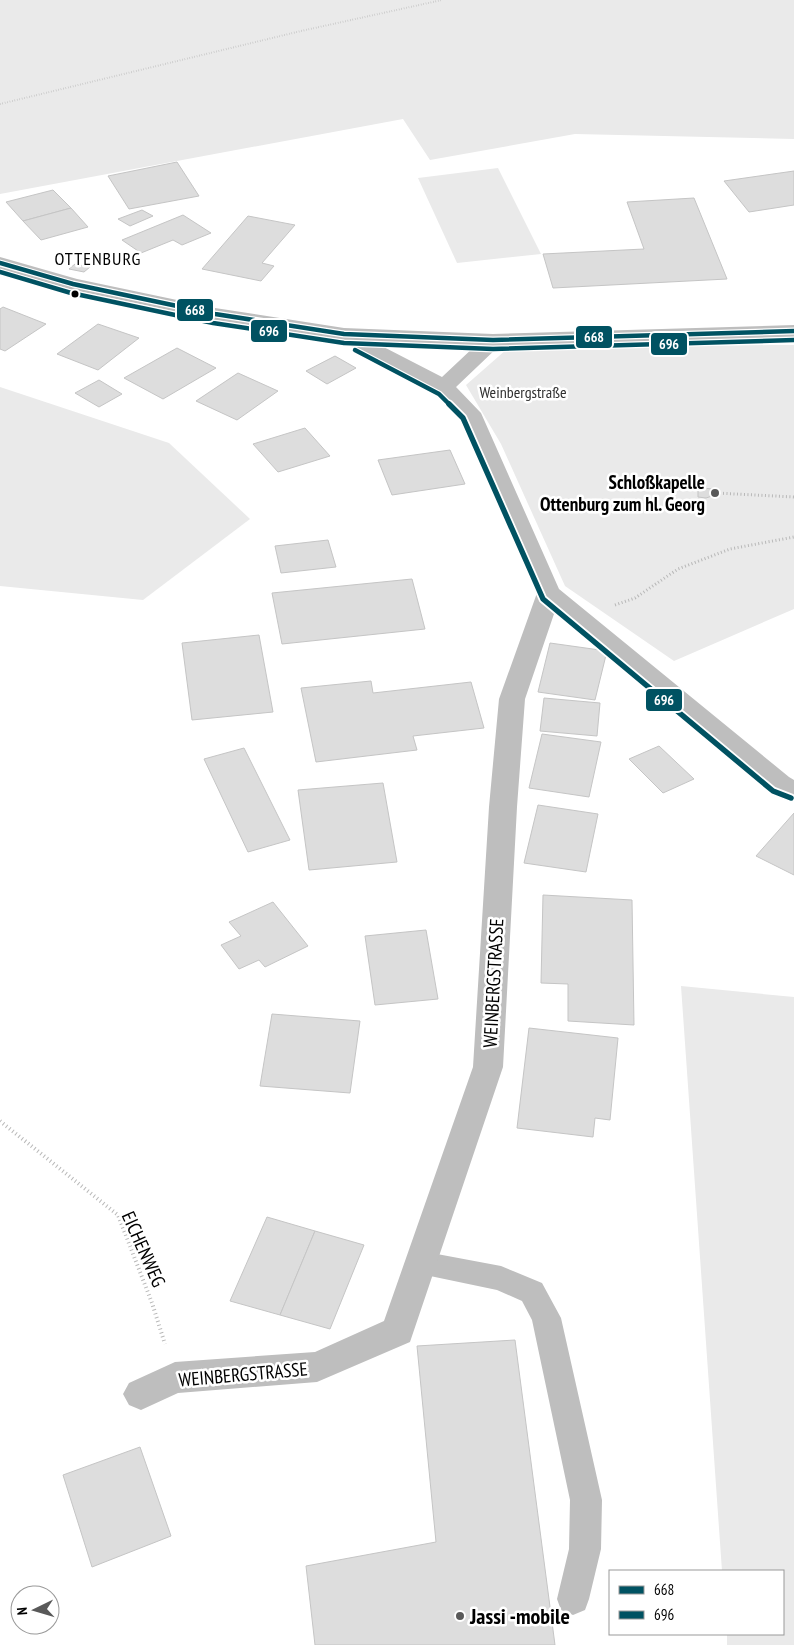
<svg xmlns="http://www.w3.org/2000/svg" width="794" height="1645" font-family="'PT Sans Narrow',sans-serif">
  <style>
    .green { fill: #eaeaea }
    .building { fill: #ddd; stroke: #c5c5c5 }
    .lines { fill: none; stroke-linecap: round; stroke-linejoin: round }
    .path-far2 { stroke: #b8b8b8; stroke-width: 2; stroke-dasharray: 0.5 2; stroke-linecap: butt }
    .path-far1 { stroke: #b8b8b8; stroke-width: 3; stroke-dasharray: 1 2.5; stroke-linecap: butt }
    .path { stroke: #b8b8b8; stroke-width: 4; stroke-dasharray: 1 3; stroke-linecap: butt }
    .lane { fill: #bebebe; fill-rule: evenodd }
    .street { fill: #bebebe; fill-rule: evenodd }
    .bus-1-casing { stroke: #fff; stroke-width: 7 }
    .bus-2-far1-casing { stroke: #fff; stroke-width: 7 }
    .bus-2-casing { stroke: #fff; stroke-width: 9 }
    .bus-1 { stroke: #005262; stroke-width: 4.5 }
    .bus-2-far1 { stroke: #005262; stroke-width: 4.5 }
    .bus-2 { stroke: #005262; stroke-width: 5.5 }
    .bus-dot { fill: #000; stroke: #fff; stroke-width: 2 }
    .poi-dot { fill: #595959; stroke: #fff; stroke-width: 2 }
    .labels { text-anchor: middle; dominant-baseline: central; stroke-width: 5; stroke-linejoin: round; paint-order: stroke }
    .far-park-label { font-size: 16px; fill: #303030; stroke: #fff }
    .far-quarter-label { font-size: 18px; letter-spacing: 1px; fill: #000; stroke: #fff }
    .poi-label { font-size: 19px; font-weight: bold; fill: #000; stroke: #fff; text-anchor: end }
    .street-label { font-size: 19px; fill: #000; stroke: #fff }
    .near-poi-label { font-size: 22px; font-weight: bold; fill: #000; stroke: #fff; text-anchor: start }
    .line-badge { stroke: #fff; stroke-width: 2 }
    .badge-label { font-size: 14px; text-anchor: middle; font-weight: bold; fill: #fff }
  </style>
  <rect width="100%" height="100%" fill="#fff"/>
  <g class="green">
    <path d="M0,0h794v139l-219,-5 -145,26 -27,-41 -403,75z"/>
    <path d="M498,168l43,86 -84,9 -39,-85z"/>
    <path d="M771,345h23v264l-120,52 -109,-75 -64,-142 -35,-59 41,-36z"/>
    <path d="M0,387l169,56 81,76 -107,81 -143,-14z"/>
    <path d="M681,986l113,11v648h-67v-11h56v-63h-61z"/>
  </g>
  <g class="building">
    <path d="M177,162l22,34 -70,13 -21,-33z"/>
    <path d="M794,171v34l-45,7 -25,-31z"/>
    <path d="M53,190l18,18 -48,13 -17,-19z"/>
    <path d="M694,198l33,81 -174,9 -10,-34 101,-5 -17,-47z"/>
    <path d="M71,208l17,19 -47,13 -18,-19z"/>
    <path d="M142,210l11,6 -23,10 -12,-7z"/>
    <path d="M183,215l28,18 -29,12 -9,-5 -32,13 -19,-13z"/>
    <path d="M248,216l47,9 -33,38 12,3 -13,15 -59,-12z"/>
    <path d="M75,264l15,3 -6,5 -15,-3z"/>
    <path d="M3,307l43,17 -41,27 -5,-2v-40z"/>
    <path d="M98,324l41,14 -41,32 -41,-16z"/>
    <path d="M177,348l39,20 -53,31 -39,-21z"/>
    <path d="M335,356l21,12 -29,16 -21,-13z"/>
    <path d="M238,373l40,18 -41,29 -41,-19z"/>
    <path d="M99,380l23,14 -23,13 -24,-14z"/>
    <path d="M305,428l25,28 -52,16 -25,-28z"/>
    <path d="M450,450l15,34 -73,11 -14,-35z"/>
    <path d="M702,488l11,1 2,6 -9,3 -8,-1v-6z"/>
    <path d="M328,540l8,27 -55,6 -6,-27z"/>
    <path d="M412,579l13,50 -143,15 -10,-51z"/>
    <path d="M259,635l14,77 -81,8 -10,-77z"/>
    <path d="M550,643l57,8 -12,49 -57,-8z"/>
    <path d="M371,681l2,12 98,-11 13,46 -71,8 4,14 -101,12 -15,-74z"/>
    <path d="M544,698l56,5 -3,33 -57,-5z"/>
    <path d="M542,734l59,8 -12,55 -60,-9z"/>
    <path d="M659,746l35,33 -31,14 -34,-34z"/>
    <path d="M244,748l46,92 -42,12 -44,-93z"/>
    <path d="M383,783l14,79 -88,8 -11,-80z"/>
    <path d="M538,805l60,9 -12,58 -62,-9z"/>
    <path d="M794,813v62l-38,-19z"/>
    <path d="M543,895l89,5 2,125 -66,-4v-37l-27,-1z"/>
    <path d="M273,902l35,44 -43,21 -6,-7 -20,9 -18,-24 20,-9 -12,-14z"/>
    <path d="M426,930l12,69 -63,6 -10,-69z"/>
    <path d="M272,1014l88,7 -10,72 -90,-7z"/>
    <path d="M529,1028l89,10 -8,82 -15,-2 -2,19 -76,-9z"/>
    <path d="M267,1217l48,14 -35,84 -50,-14z"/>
    <path d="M315,1231l49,14 -34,84 -50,-14z"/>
    <path d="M515,1340l40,305h-240l-9,-79 130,-24 -19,-196z"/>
    <path d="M140,1447l31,89 -79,31 -29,-92z"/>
  </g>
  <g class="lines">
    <path class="path-far2" d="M0,104l301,-73 141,-31"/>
    <g class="path-far1">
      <path d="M716,493l78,4"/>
      <path d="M615,605l20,-7 43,-29 52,-20 64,-12"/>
    </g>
    <path class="path" d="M0,1121l118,94 34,88 13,41"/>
    <path class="lane" d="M421,1251l80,15 41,17 19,35 41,182 -1,49 -12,50 -4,11 -12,5 -12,-5 -4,-11 12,-50 1,-49 -38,-180 -10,-19 -25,-11 -86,-18 -4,-9 4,-9z"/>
    <path class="street" d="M0,257l77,22 138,29 129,20 149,6 301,-9v12l-295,9 -43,41 25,26 78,176 230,188 5,3v19l-25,-8 -214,-180 -30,88 -8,108 -14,260 -93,275 -93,40 -139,11 -37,17 -12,-5 -6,-11 6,-11 46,-21 140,-10 69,-31 89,-254 16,-260 10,-108 38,-106 -77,-177 -24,-24 -98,-53 -123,-19 -142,-30 -73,-21zM374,342l101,4 -33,31z"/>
    <defs>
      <path id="bus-1" d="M0,263l73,21 142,30 129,20 149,6 301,-9"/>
      <g id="bus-2-far1">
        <path d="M0,272l71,21 142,30 131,20 149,6 301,-9"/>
        <path d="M355,350l84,44 11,11"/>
      </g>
      <path id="bus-2" d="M449,404l14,14 80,181 230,192 18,7"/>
    </defs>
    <use href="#bus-1" class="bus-1-casing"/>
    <use href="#bus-2-far1" class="bus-2-far1-casing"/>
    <use href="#bus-2" class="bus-2-casing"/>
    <use href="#bus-1" class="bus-1"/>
    <use href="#bus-2-far1" class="bus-2-far1"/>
    <use href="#bus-2" class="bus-2"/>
  </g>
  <circle class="bus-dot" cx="75" cy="294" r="4.5"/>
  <g class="poi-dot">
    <circle cx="715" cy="493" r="5"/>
    <circle cx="460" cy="1616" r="5"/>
  </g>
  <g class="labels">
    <g class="far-park-label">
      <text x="523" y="392">Weinbergstraße</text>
    </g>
    <g class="far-quarter-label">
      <text x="98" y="258">OTTENBURG</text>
    </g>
    <g class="poi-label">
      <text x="705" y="482">Schloßkapelle<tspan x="705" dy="22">Ottenburg zum hl. Georg</tspan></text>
    </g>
    <g class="street-label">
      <text transform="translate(493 983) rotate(-87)">WEINBERGSTRASSE</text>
      <text transform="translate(144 1249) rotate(66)">EICHENWEG</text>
      <text transform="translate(243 1374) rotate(-5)">WEINBERGSTRASSE</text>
    </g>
    <g class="near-poi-label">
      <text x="470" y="1616">Jassi -mobile</text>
    </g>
  </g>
  <g class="line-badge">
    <rect x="176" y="298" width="38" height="24" rx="5" fill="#005262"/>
    <rect x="250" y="319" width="38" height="24" rx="5" fill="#005262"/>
    <rect x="575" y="325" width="38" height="24" rx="5" fill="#005262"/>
    <rect x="650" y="332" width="38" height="24" rx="5" fill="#005262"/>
    <rect x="645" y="688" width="38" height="24" rx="5" fill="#005262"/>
  </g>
  <g class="badge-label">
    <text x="195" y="315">668</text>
    <text x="269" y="336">696</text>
    <text x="594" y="342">668</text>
    <text x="669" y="349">696</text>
    <text x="664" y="705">696</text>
  </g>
  <rect x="609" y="1570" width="175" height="65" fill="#ffffff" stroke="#999999"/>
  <rect x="619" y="1586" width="25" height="8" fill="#005262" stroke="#999999"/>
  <text x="654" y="1595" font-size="15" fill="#000000">668</text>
  <rect x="619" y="1611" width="25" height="8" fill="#005262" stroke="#999999"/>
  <text x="654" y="1620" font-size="15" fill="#000000">696</text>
  <g transform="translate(35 1610) rotate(265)"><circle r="24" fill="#ffffff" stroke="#999999"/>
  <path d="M0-4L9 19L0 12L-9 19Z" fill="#595959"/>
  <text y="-8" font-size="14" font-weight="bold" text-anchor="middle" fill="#000000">N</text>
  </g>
</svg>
